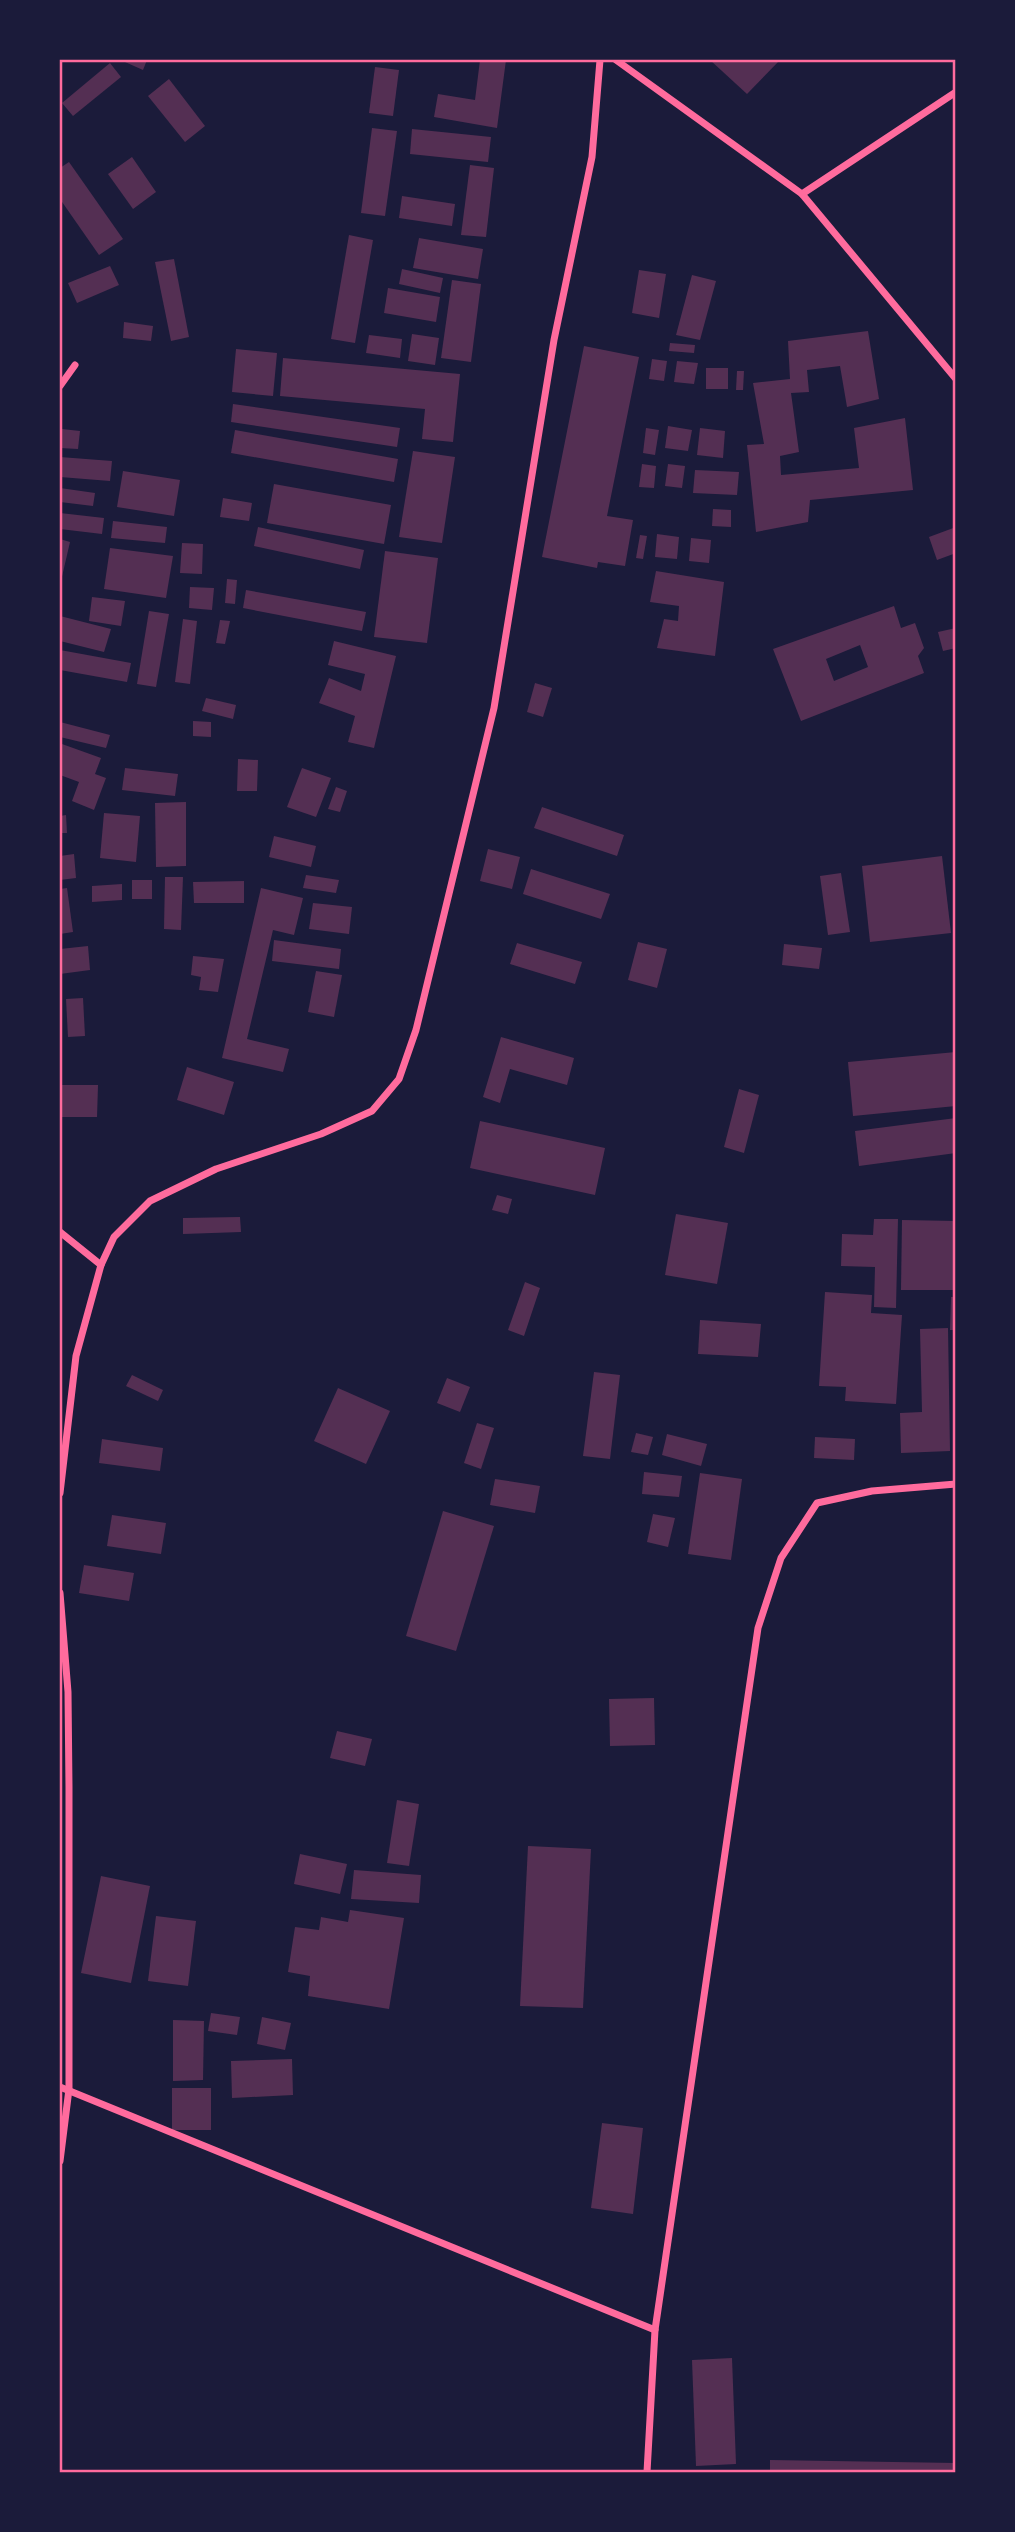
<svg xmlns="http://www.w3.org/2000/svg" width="1015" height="2532" font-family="'Roboto Serif',serif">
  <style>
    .building { fill: #542f53; fill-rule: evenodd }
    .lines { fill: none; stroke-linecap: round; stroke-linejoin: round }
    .minor { stroke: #ff6b9d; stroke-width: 7 }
    .neatline { fill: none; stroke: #ff6b9d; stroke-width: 2.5 }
  </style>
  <rect width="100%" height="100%" fill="#1b1b3a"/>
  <g class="building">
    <path d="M126,60h21l-4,10 -18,-8z"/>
    <path d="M480,60h26l-9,68 -63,-11 4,-23 37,6z"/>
    <path d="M710,60h70l-33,34z"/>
    <path d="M110,63l11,14 -48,39 -11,-13z"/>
    <path d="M375,67l24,3 -6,46 -24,-3z"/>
    <path d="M169,79l36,47 -20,16 -37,-46z"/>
    <path d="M372,128l25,3 -12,85 -24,-3z"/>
    <path d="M412,129l79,8 -3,25 -78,-8z"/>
    <path d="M132,157l24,35 -23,17 -25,-35z"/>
    <path d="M69,162l54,77 -24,16 -39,-56v-31z"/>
    <path d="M470,165l24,3 -8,69 -25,-2z"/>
    <path d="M402,196l53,8 -3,22 -53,-8z"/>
    <path d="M349,235l24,5 -18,103 -24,-4z"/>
    <path d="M419,238l64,11 -5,30 -65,-11z"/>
    <path d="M174,259l15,78 -18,4 -16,-79z"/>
    <path d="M110,266l9,19 -42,18 -9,-20z"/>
    <path d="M402,269l41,9 -3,15 -41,-9z"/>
    <path d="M639,270l27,4 -7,44 -27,-5z"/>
    <path d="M692,275l24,6 -16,59 -24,-5z"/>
    <path d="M452,280l29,4 -10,78 -30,-4z"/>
    <path d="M388,288l52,9 -4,25 -52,-9z"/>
    <path d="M124,322l29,4 -2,15 -28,-3z"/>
    <path d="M868,331l11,68 -32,8 -7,-41 -33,4 2,22 -18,1 8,59 -19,4 1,19 78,-7 -5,-40 51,-10 8,72 -103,10 -2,22 -52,10 -9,-87 17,-1 -11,-61 37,-4 -2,-38z"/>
    <path d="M412,334l27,4 -4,27 -27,-4z"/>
    <path d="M369,335l33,4 -2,19 -34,-5z"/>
    <path d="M670,343l25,2 -1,8 -25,-2z"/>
    <path d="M584,346l55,11 -32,159 26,4 -8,46 -27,-4 -1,6 -55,-11z"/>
    <path d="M236,349l41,4 -4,43 -41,-4z"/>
    <path d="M283,358l177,16 -7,68 -31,-3 3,-30 -145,-13z"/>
    <path d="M652,359l15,2 -3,20 -15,-2z"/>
    <path d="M677,361l21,2 -4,21 -20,-2z"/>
    <rect x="706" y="368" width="22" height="21"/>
    <path d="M737,371h7l-1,19h-7z"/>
    <path d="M233,404l167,24 -3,19 -166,-25z"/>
    <path d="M668,426l24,4 -4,21 -23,-3z"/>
    <path d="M646,428l13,2 -4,25 -12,-2z"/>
    <path d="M700,428l25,3 -2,27 -26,-3z"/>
    <path d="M62,429l18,2 -2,18 -18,-1z"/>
    <path d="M235,430l163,29 -4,23 -163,-29z"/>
    <path d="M413,451l42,6 -13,86 -43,-6z"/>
    <path d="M60,457l52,4 -2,20 -50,-4z"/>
    <path d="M642,464l14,2 -2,22 -15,-1z"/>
    <path d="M668,464l17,2 -3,22 -17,-2z"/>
    <path d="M695,470l44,2 -2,23 -44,-2z"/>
    <path d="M123,471l57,9 -6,36 -57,-9z"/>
    <path d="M274,484l117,21 -7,39 -117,-21z"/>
    <path d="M60,488l35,5 -2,13 -33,-4z"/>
    <path d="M223,498l29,5 -3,18 -29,-4z"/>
    <path d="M713,509l18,1v17l-19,-1z"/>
    <path d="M60,513l44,5 -2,16 -42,-5z"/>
    <path d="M113,521l54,6 -2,16 -54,-5z"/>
    <path d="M258,527l106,23 -4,19 -106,-23z"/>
    <path d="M956,527v26l-19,7 -8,-23z"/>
    <path d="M657,534l22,3 -2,22 -22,-2z"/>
    <path d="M640,535l7,1 -4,23 -7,-1z"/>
    <path d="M691,538l20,2 -2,23 -20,-2z"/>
    <path d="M60,539l10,3 -9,39h-1z"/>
    <path d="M182,543l21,1 -1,30 -22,-1z"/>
    <path d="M110,548l63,8 -7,42 -62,-9z"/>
    <path d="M385,551l53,7 -11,85 -53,-6z"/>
    <path d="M656,571l68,11 -9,74 -58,-8 7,-29 14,2 1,-15 -29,-4z"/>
    <path d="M227,579l10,1 -2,24 -10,-1z"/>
    <path d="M190,587l24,1 -2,22 -23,-2z"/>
    <path d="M246,590l120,22 -4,19 -119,-23z"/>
    <path d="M92,597l33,4 -4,25 -32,-5z"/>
    <path d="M894,606l7,22 14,-5 9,25 -6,8 6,17 -123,48 -28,-72zM860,645l8,22 -34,14 -8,-22z"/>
    <path d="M149,611l20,3 -13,73 -19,-3z"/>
    <path d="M60,616l51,13 -7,23 -44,-11z"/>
    <path d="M183,619l14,2 -7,63 -15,-2z"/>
    <path d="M220,620l10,1 -5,23 -9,-1z"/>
    <path d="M956,628v20l-13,3 -5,-19z"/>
    <path d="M334,641l62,15 -22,92 -26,-6 7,-26 -36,-13 10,-25 32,13 4,-17 -37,-9z"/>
    <path d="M60,650l71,13 -4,19 -67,-12z"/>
    <path d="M535,683l17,5 -9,29 -16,-5z"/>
    <path d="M206,698l30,7 -3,14 -31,-8z"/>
    <path d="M193,721l18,1v15l-18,-1z"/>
    <path d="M60,722l50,13 -4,13 -46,-11z"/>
    <path d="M62,744l39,14 -6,16 11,4 -12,32 -22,-9 7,-19 -19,-7z"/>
    <path d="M238,759l20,1 -1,31h-20z"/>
    <path d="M125,768l53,6 -3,22 -53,-6z"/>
    <path d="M302,768l29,10 -15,39 -29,-10z"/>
    <path d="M336,787l11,4 -7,21 -12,-3z"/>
    <path d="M186,802v64l-30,1 -1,-64z"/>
    <path d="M542,807l82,28 -7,21 -83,-28z"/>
    <path d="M104,813l36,3 -4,46 -36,-4z"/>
    <path d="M66,815l1,18h-7v-17z"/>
    <path d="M274,836l42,10 -5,21 -42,-10z"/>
    <path d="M488,849l32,8 -8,32 -32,-8z"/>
    <path d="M74,854l2,24 -16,2v-24z"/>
    <path d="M942,856l9,77 -81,9 -8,-76z"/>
    <path d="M531,869l79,25 -9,25 -78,-25z"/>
    <path d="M841,873l9,59 -22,3 -8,-59z"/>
    <path d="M306,875l33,5 -3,13 -33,-5z"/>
    <path d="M165,877h18l-2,53 -17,-1z"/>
    <rect x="132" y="880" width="20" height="19"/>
    <path d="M244,881v22h-50l-1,-21z"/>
    <path d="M122,884v16l-30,2v-16z"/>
    <path d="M67,888l6,44 -13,2v-45z"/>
    <path d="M261,888l42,10 -9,37 -21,-5 -26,109 42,10 -6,23 -61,-14z"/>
    <path d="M313,903l39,4 -3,27 -40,-5z"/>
    <path d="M274,940l67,9 -2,20 -67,-8z"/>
    <path d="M638,942l29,7 -10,39 -29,-8z"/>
    <path d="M517,943l65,19 -7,22 -65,-20z"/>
    <path d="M784,944l38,4 -3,21 -37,-4z"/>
    <path d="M88,946l2,24 -30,4v-25z"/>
    <path d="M193,956l31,3 -6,33 -19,-2 2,-13 -10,-2z"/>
    <path d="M316,971l26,4 -8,42 -26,-5z"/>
    <path d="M83,998l2,38 -17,1 -2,-38z"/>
    <path d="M501,1037l73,21 -7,27 -57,-16 -10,34 -17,-6z"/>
    <path d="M956,1052v54l-103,10 -5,-54z"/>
    <path d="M187,1067l47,15 -10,33 -47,-15z"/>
    <path d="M60,1085h38l-1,32h-37z"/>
    <path d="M739,1089l20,6 -15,58 -20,-6z"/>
    <path d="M956,1118v35l-97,13 -4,-35z"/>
    <path d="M480,1121l125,27 -10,47 -125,-27z"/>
    <path d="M497,1195l15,4 -4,15 -16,-4z"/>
    <path d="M676,1214l52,9 -11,61 -52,-9z"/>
    <path d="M240,1217l1,15 -58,2v-16z"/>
    <path d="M874,1219h24l-2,89 -22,-1 1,-40 -34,-1 1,-32 31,1z"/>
    <path d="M902,1220l54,1v69h-55z"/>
    <path d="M525,1282l15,6 -16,48 -16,-6z"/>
    <path d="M825,1292l47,3 -1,18 31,2 -6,89 -51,-3 1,-14 -27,-1z"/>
    <path d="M951,1297h5v33h-6z"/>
    <path d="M700,1320l61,4 -3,33 -60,-3z"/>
    <path d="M948,1328l2,123 -49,2 -1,-40 22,-1 -2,-83z"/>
    <path d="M594,1372l26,3 -10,84 -27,-3z"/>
    <path d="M132,1375l31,15 -5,11 -32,-15z"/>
    <path d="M447,1378l23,9 -10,25 -23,-9z"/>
    <path d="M338,1388l52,23 -24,53 -52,-23z"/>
    <path d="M477,1423l17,5 -13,41 -17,-6z"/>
    <path d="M636,1433l17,4 -5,18 -17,-3z"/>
    <path d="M667,1434l40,10 -6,22 -39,-11z"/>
    <path d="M815,1437l40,2 -1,21 -40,-2z"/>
    <path d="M102,1439l61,9 -3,23 -61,-8z"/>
    <path d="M644,1472l38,4 -3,21 -37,-3z"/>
    <path d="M700,1473l42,6 -11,81 -43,-6z"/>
    <path d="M495,1479l45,7 -5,27 -45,-8z"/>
    <path d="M443,1511l51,15 -38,125 -50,-15z"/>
    <path d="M653,1514l22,4 -7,29 -21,-5z"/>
    <path d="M112,1515l54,8 -5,31 -54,-8z"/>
    <path d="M84,1565l50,8 -5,28 -50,-8z"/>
    <path d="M654,1698l1,47 -45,1 -1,-47z"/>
    <path d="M337,1731l35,8 -7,27 -35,-8z"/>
    <path d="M397,1800l22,4 -10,62 -22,-3z"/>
    <path d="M528,1846l63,3 -8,159 -63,-2z"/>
    <path d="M300,1854l47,10 -7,30 -46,-10z"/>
    <path d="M354,1870l67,5 -2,28 -68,-4z"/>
    <path d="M101,1876l49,10 -19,97 -50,-10z"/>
    <path d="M350,1910l54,8 -15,91 -81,-13 2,-20 -22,-4 7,-45 24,3 2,-13 27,5z"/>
    <path d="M156,1916l40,5 -8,65 -40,-5z"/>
    <path d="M211,2013l29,4 -3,18 -29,-4z"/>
    <path d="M262,2017l29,6 -6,27 -28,-6z"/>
    <path d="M173,2020l31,1 -1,59 -30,1z"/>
    <path d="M292,2059l1,36 -61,3 -1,-37z"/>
    <rect x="172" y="2088" width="39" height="42"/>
    <path d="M602,2123l41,5 -10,86 -42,-6z"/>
    <path d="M732,2358l4,106 -40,2 -4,-106z"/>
    <path d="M770,2460l186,3v9h-186z"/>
  </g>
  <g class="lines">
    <g class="minor">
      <path d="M616,60l186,134 154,185"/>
      <path d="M802,194l154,-102"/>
      <path d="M60,386l15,-21"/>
      <path d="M60,1232l41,33"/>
      <path d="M60,1493l16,-137 25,-91 13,-28 36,-36 66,-32 105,-35 51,-23 27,-32 17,-49 78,-322 60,-368 38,-183 8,-97"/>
      <path d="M60,1593l8,99 1,95v302l-9,72"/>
      <path d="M60,2087l595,243"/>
      <path d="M647,2472l8,-142 103,-702 23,-70 36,-55 55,-12 84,-7"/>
    </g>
  </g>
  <rect width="1015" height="2532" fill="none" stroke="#1b1b3a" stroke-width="122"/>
  <rect x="61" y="61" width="893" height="2410" class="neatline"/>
</svg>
